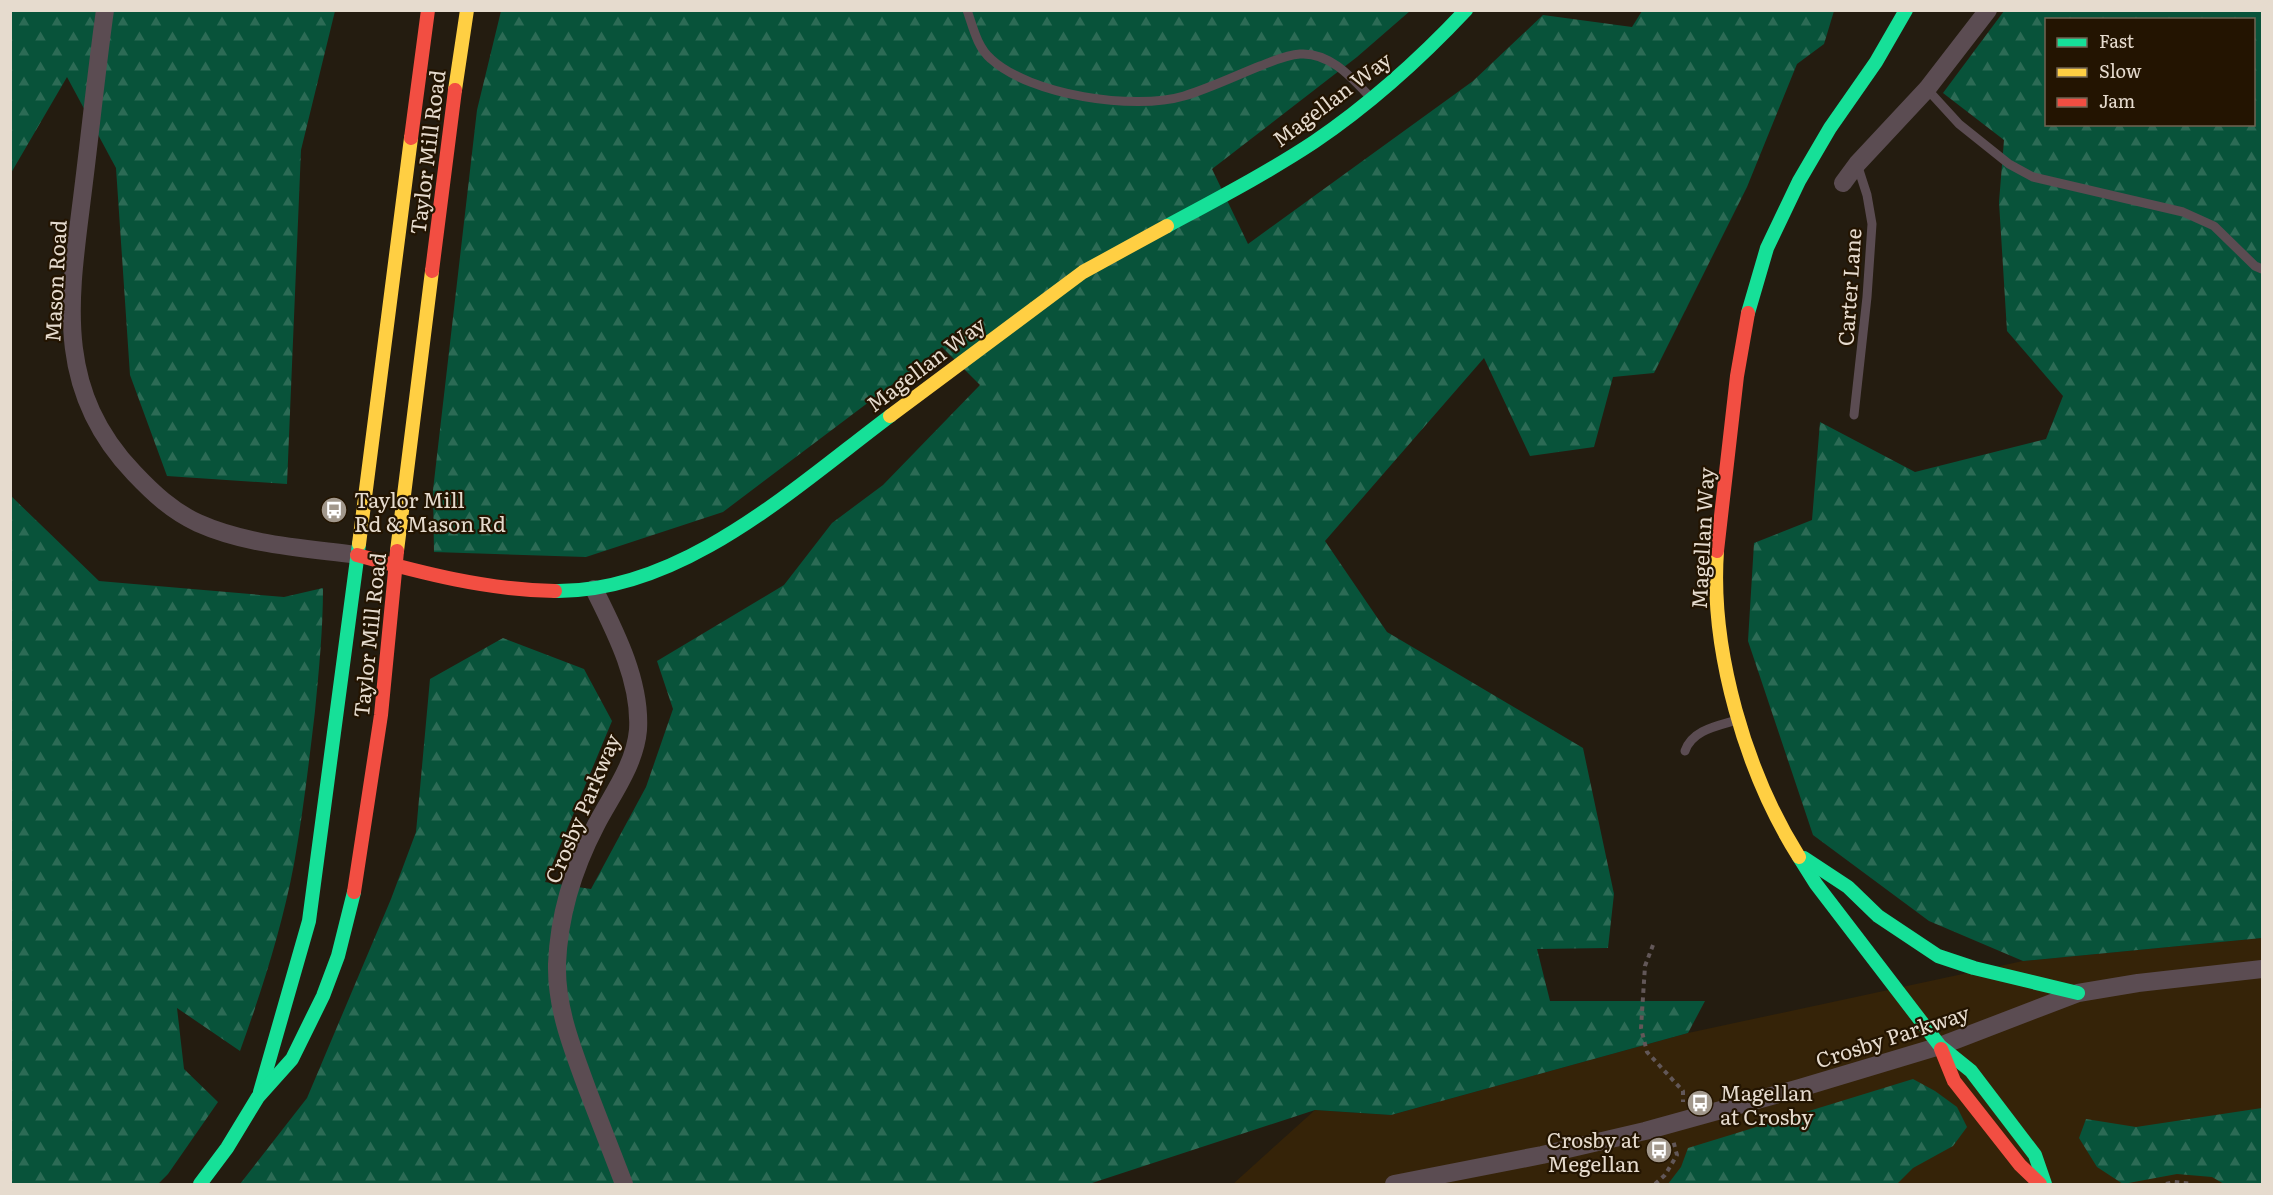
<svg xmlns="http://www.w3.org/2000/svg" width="2273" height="1195" font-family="Literata,serif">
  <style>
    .built { fill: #352308 }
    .forest { fill: url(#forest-firs); fill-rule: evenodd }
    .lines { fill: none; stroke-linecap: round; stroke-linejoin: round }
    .path { stroke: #625758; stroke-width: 4; stroke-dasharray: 4.5 4.5; stroke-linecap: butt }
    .lane { stroke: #5b4c52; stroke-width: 9 }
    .street { stroke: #5b4c52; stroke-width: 18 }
    .fast { stroke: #16e098; stroke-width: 14 }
    .slow { stroke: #ffcf43; stroke-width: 14 }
    .jam { stroke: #f24e42; stroke-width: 14 }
    .labels { text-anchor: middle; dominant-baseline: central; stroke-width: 4.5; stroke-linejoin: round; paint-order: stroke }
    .street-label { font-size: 21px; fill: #e6dbce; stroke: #231401 }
    .poi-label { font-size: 21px; fill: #e6dbce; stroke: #231401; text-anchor: start }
  </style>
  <defs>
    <pattern id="forest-firs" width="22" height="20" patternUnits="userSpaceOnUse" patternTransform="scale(1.5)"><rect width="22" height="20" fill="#08533a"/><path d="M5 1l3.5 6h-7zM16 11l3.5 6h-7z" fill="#2c6b55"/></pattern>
  </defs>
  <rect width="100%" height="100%" fill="#241c10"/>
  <path class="built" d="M2262,938v246h-1029l82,-74 76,5 297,-82 335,-72z"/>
  <g class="forest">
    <path d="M11,11h324l-34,139 -14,334 -120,-8 -37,-101 -14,-207 -49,-91 -56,96z"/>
    <path d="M501,11h909l-53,46 -145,112 36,75 225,-163 70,-66 89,12 10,-16h192l-10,33 -27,20 -50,123 -93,186 -41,4 -19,70 -64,9 -46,-98 -159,183 62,91 196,116 31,146 -6,54 -71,1 13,52h155l-17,32 -297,82 -76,-5 -226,74h-849l67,-86 84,-199 25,-67 14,-153 73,-41 81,31 28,52 -67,161 46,7 55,-102 27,-78 -16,-48 127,-76 48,-62 51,-38 97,-100 -38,-38 -219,165 -137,45 -152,-5 -1,-62 44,-380z"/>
    <path d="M2004,11h258v927l-239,23 -94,-40 -116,-86 -65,-194 6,-98 58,-23 8,-98 95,50 131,-33 17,-43 -56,-65 -8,-129 5,-62 -61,-47zM2046,20h208v104h-208z"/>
    <path d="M10,495l89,86 185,16 39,-9c0,41 -4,82 -8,123 -6,51 -12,102 -21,153 -12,64 -32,126 -54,187l-63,-43 7,61 34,33 -50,72 -10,10h-147z"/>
    <path d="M1913,1079l22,12 22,16 10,20 -14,19 -40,22 -16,16h-229l13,-17 7,-19z"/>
    <path d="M2262,1108v76h-38l-12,-7 -35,-3 -54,10 -26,-17 -18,-29 7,-19 50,8z"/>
  </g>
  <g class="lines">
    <g class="path">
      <path d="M1653,945l-8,21 -4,62 6,24 36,39v11"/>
      <path d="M1655,1184l10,-9 12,-20 -4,-15"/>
      <path d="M2166,1184l8,-2 18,2"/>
    </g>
    <g class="lane">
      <path d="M967,10c6,17 10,37 24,49 39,36 143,52 193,37 26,-8 51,-20 76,-30 13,-5 26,-11 40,-12 30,-2 52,24 71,44"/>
      <path d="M1927,89l32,35 50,40 24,13 150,35 31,14 41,40 7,3"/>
      <path d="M1854,415l13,-118 5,-73 -5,-29 -10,-31"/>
      <path d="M1685,751c7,-21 32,-25 52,-31"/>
    </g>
    <g class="street">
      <path d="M105,10c-8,57 -14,115 -21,172 -13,109 -34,203 50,291 19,20 38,38 64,50 49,22 106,25 159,32"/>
      <path d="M1843,183l14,-19 70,-75 61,-79"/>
      <path d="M594,589c21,42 47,92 44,141 -3,35 -27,66 -42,95 -23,44 -37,90 -39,139 -1,45 16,86 31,127 12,31 24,62 36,93"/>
      <path d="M1394,1184l148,-29 103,-24 155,-43 140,-42 138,-53 60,-10 124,-14"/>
    </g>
    <g class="fast">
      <path d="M1167,226c50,-27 100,-53 147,-84 56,-38 106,-83 152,-132"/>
      <path d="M1748,313l19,-65 32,-67 31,-53 46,-66 30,-52"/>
      <path d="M555,591c126,2 239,-103 335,-175"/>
      <path d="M1799,857l17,27 124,162 31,25 64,84 10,29"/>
      <path d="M1804,858l44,29 30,29 60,40 36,12 104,25"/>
      <path d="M260,1092l49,-171 50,-377"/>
      <path d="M200,1184l27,-36 31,-51 34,-38 31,-63 15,-40 16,-64"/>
    </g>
    <g class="slow">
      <path d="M455,90l12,-80"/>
      <path d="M890,416l193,-144 84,-46"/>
      <path d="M359,544l52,-406"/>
      <path d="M397,551l35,-280"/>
      <path d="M1717,551c-7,100 29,222 82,306"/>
    </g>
    <g class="jam">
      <path d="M411,138l17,-128"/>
      <path d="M432,271l23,-181"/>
      <path d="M1717,551l20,-175 11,-63"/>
      <path d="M357,555c65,18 130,35 198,36"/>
      <path d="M354,892l27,-177 16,-164"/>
      <path d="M1941,1049l13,32 66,84 20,19"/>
    </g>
  </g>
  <defs>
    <symbol id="bus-disc" viewBox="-11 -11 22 22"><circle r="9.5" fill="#a2988c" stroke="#231401"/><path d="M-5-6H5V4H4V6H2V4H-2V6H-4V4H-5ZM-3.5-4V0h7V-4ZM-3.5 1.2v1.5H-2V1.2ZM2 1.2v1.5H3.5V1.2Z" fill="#fff"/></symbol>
  </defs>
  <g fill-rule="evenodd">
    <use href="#bus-disc" x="319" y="495" width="30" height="30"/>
    <use href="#bus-disc" x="1685" y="1088" width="30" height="30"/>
    <use href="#bus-disc" x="1644" y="1135" width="30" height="30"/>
  </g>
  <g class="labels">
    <g class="street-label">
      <text transform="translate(1331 98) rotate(-37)">Magellan Way</text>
      <text transform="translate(426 152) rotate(-83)">Taylor Mill Road</text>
      <text transform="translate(54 281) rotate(-87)">Mason Road</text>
      <text transform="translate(1848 287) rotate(-86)">Carter Lane</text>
      <text transform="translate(925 363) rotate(-37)">Magellan Way</text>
      <text transform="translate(1701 538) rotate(-87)">Magellan Way</text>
      <text transform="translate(368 635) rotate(-84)">Taylor Mill Road</text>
      <text transform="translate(581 808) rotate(-67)">Crosby Parkway</text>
      <text transform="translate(1892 1035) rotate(-18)">Crosby Parkway</text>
    </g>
    <g class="poi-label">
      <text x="354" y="498">Taylor Mill<tspan x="354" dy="24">Rd &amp; Mason Rd</tspan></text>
      <text x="1720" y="1091">Magellan<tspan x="1720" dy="24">at Crosby</tspan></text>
      <text x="1640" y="1138" text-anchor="end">Crosby at<tspan x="1640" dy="24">Megellan</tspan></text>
    </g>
  </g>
  <rect width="2273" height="1195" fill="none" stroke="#e6dbce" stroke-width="24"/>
  <rect x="2045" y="18" width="210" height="108" fill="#231401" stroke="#716453" stroke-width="1.5"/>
  <rect x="2057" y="38" width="30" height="9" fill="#16e098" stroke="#716453" stroke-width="1.5"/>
  <text x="2099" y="48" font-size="18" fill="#e6dbce">Fast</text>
  <rect x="2057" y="68" width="30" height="9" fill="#ffcf43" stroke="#716453" stroke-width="1.5"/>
  <text x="2099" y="78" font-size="18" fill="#e6dbce">Slow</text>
  <rect x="2057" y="98" width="30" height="9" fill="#f24e42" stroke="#716453" stroke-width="1.5"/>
  <text x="2099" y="108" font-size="18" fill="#e6dbce">Jam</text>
</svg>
